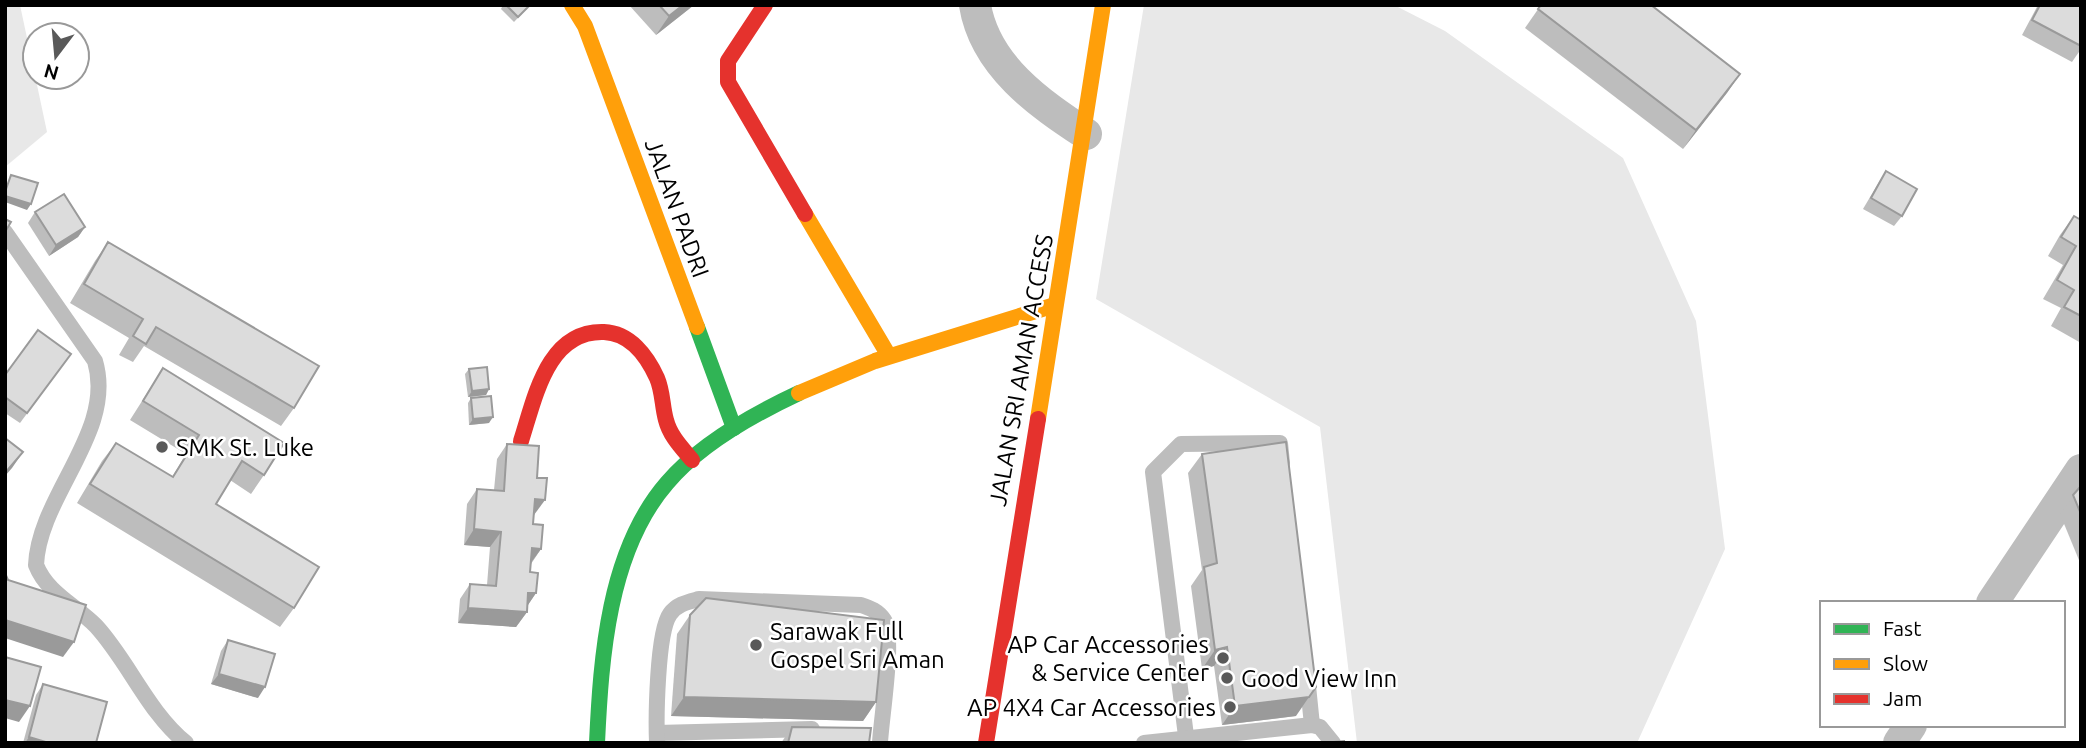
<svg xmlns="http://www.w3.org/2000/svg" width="2086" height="748" font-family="Ubuntu,sans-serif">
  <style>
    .green { fill: #e8e8e8 }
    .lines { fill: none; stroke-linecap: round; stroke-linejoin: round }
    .lane { stroke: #bdbdbd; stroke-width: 16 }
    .street { stroke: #bdbdbd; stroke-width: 32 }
    .fast { stroke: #30b455; stroke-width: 16 }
    .slow { stroke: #ff9f0a; stroke-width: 16 }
    .jam { stroke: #e5322d; stroke-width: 16 }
    .wall { fill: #bdbdbd }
    .shaded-wall { fill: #9a9a9a }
    .building { fill: #dcdcdc; stroke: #9a9a9a; stroke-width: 2 }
    .poi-dot { fill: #595959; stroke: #fff; stroke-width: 2.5 }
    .labels { text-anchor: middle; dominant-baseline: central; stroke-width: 5; stroke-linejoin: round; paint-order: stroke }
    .street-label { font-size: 24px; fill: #000; stroke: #fff }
    .poi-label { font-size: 24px; fill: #000; stroke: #fff; text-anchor: start }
  </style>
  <rect width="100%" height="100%" fill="#fff"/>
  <g class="green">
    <path d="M5,5h15l27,127 -42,35z"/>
    <path d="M1144,5h250l51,26 178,127 73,163 29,228 -88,194h-280l-37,-316 -224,-128z"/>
  </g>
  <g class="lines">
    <g class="lane">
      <path d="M5,232l90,129c21,71 -56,134 -59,204 11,28 39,40 60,61 33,36 51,85 90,117"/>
      <path d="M1307,676l5,49"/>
      <path d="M657,733l155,-4"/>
      <path d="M1186,736l-33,-264 28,-28 99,-1 2,20"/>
      <path d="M657,743c-1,-25 0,-111 13,-129 7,-10 18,-12 29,-15l162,6c9,3 17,6 23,15 11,16 -3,99 -4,123"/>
      <path d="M1144,743l168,-18 8,2 13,16"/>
    </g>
    <g class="street">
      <path d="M975,5c10,61 64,98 111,129"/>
      <path d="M1992,603l89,-133"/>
      <path d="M1899,743l12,-18"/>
    </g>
    <g class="fast">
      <path d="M697,327l37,101"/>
      <path d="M597,743c4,-85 11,-192 70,-260 33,-39 87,-69 132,-90"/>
    </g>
    <g class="slow">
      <path d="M572,5l13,21 112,301"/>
      <path d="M805,214l84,142"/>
      <path d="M799,393l76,-32 180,-56"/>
      <path d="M1038,419l65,-414"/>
    </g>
    <g class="jam">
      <path d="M765,5l-37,56v21l77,132"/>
      <path d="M521,441c14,-43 26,-111 83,-109 26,1 43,24 53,46 6,14 5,28 9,42 4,16 16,28 26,40"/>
      <path d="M986,743l52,-324"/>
    </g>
  </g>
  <g class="wall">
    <path d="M503,5h23l2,2 -14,15 -13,-13z"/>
    <path d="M629,5h65l-38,30z"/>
    <path d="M1541,5l199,69 -57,75 -158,-121z"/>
    <path d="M2038,5h43v44l-9,13 -50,-27z"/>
    <path d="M1886,171l16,45 -8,10 -31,-17 16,-27z"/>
    <path d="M35,212l50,15 -7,10 -29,19 -21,-33z"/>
    <path d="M2074,216l7,4v123l-30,-17 10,-18 -18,-9 20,-34 -15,-9 12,-21z"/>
    <path d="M108,242l186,166 -13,18 -137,-80 -11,16 -14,-7 10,-17 -59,-35 25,-42z"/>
    <path d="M71,354l-51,69 -15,-10v-38z"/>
    <path d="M163,368l101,107 -13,19 -21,-14 -14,24 78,104 -14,19 -203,-124 25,-42 14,-18 56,34 14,-23 -56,-34z"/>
    <path d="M469,369l20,20 -3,6 -18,2 -3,-23z"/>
    <path d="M471,398l18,25 -20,2 -1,-22z"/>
    <path d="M507,444l27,71 -1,9 8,25 -10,15 -1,8 6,21 -9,13v6l-11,15 -58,-4 2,-24 10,-15 17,1 3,-38 -26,-2 3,-41 10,-15 17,1 3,-31z"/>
    <path d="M1202,454l94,262 -74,9 -8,-59 -12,3 -11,-83 11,-16 -14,-97z"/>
    <path d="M2081,486v79l-21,-51z"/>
    <path d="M690,615l186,87 -13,19 -192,-5 6,-82z"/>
    <path d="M228,640l30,58 -47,-14 10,-33z"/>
    <path d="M43,684l53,59h-73l13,-48z"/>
    <path d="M792,727l77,16h-88z"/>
  </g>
  <g class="shaded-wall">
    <path d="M683,5h11l-38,30 13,-19z"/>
    <path d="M1740,74l-13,19 -44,56 13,-19z"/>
    <path d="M5,196l26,8 -4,6 -22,-8z"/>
    <path d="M85,227l-7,10 -29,19 7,-11z"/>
    <path d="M489,389l-3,6 -18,2 4,-6z"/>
    <path d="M493,417l-4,6 -20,2 4,-6z"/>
    <path d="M23,452l-11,16 -7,8v-3z"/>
    <path d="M535,499l10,1 -11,15z"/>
    <path d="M474,529l27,3 -11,15 -26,-2z"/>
    <path d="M532,548l9,1 -11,15z"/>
    <path d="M528,593h8l-10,15z"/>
    <path d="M468,608l59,4 -11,15 -58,-4z"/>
    <path d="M5,620l69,22 -11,15 -58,-19z"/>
    <path d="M1227,647l-13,19 -12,3 13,-19z"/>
    <path d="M219,674l46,13 -7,11 -47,-14z"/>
    <path d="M684,697l192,5 -13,19 -192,-5z"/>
    <path d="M1309,697l-13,19 -74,9 13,-19z"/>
    <path d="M5,700l25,6 -11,16 -14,-4z"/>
    <path d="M29,737l20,6h-24z"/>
  </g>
  <g class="building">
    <path d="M506,5h20l2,2 -10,10z"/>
    <path d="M659,5h24l-14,11z"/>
    <path d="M1541,5h110l89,69 -44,56 -158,-121z"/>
    <path d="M2040,5h41v41l-49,-26z"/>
    <path d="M1886,171l31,18 -15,27 -31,-18z"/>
    <path d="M11,175l27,8 -7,21 -26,-8v-4z"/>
    <path d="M64,194l21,33 -29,18 -21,-33z"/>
    <path d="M2074,216l7,4v96l-17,-9 10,-17 -17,-10 19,-34 -15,-9z"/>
    <path d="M5,219l6,3 -6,10z"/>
    <path d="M108,242l211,124 -25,42 -138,-81 -10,17 -13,-8 10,-17 -59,-35z"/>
    <path d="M38,330l33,24 -44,59 -22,-16v-22z"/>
    <path d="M487,367l2,22 -17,2 -3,-22z"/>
    <path d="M163,368l121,75 -20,32 -22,-14 -26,43 103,63 -25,41 -204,-124 26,-41 57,34 26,-42 -56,-34z"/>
    <path d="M491,396l2,21 -20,2 -2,-21z"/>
    <path d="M5,438l18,14 -18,21z"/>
    <path d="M1286,442l30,245 -7,10 -74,9 -8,-59 -12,3 -11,-83 13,-4 -15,-109z"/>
    <path d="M507,444l32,2 -2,32h10l-2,22 -10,-1 -2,25 10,1 -2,24 -9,-1 -2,24 8,1 -2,20h-8l-1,19 -59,-4 2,-24 26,2 5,-54 -27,-3 3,-40 27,2z"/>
    <path d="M2081,486v28l-8,-19z"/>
    <path d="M5,573l3,7 78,25 -12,37 -69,-22z"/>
    <path d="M706,598l178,22 -8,82 -192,-5 6,-82z"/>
    <path d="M228,640l47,14 -10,33 -46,-13z"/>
    <path d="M5,657l36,10 -11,39 -25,-6z"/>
    <path d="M43,684l64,18 -11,41h-47l-20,-6z"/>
    <path d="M792,727l79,1 -2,15h-81z"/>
    <path d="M1344,741v2h-22z"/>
  </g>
  <g class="poi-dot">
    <circle cx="162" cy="447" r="7"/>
    <circle cx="756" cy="645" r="7"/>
    <circle cx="1223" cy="658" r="7"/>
    <circle cx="1227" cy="678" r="7"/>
    <circle cx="1230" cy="707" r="7"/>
  </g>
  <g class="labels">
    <g class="street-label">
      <text transform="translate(677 208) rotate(70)">JALAN PADRI</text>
      <text transform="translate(1021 370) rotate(-80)">JALAN SRI AMAN ACCESS</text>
    </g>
    <g class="poi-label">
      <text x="176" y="447">SMK St. Luke</text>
      <text x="770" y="631">Sarawak Full<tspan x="770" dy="28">Gospel Sri Aman</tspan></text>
      <text x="1209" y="644" text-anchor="end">AP Car Accessories<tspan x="1209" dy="28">&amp; Service Center</tspan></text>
      <text x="1241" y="678">Good View Inn</text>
      <text x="1216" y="707" text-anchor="end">AP 4X4 Car Accessories</text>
    </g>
  </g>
  <rect width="2086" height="748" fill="none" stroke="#000000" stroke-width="14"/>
  <rect x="1820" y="601" width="245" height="126" fill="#ffffff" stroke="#999999" stroke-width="2"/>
  <rect x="1834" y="624" width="35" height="10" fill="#30b455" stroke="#999999" stroke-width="2"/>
  <text x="1883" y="636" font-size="21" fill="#000000">Fast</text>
  <rect x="1834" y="659" width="35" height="10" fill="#ff9f0a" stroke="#999999" stroke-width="2"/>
  <text x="1883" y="671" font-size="21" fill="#000000">Slow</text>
  <rect x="1834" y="694" width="35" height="10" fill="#e5322d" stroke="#999999" stroke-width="2"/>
  <text x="1883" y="706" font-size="21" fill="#000000">Jam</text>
  <g transform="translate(56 56) rotate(196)"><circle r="33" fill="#ffffff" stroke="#999999" stroke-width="2"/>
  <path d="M0-5L12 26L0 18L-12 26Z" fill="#595959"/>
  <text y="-10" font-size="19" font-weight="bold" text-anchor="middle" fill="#000000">N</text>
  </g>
</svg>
